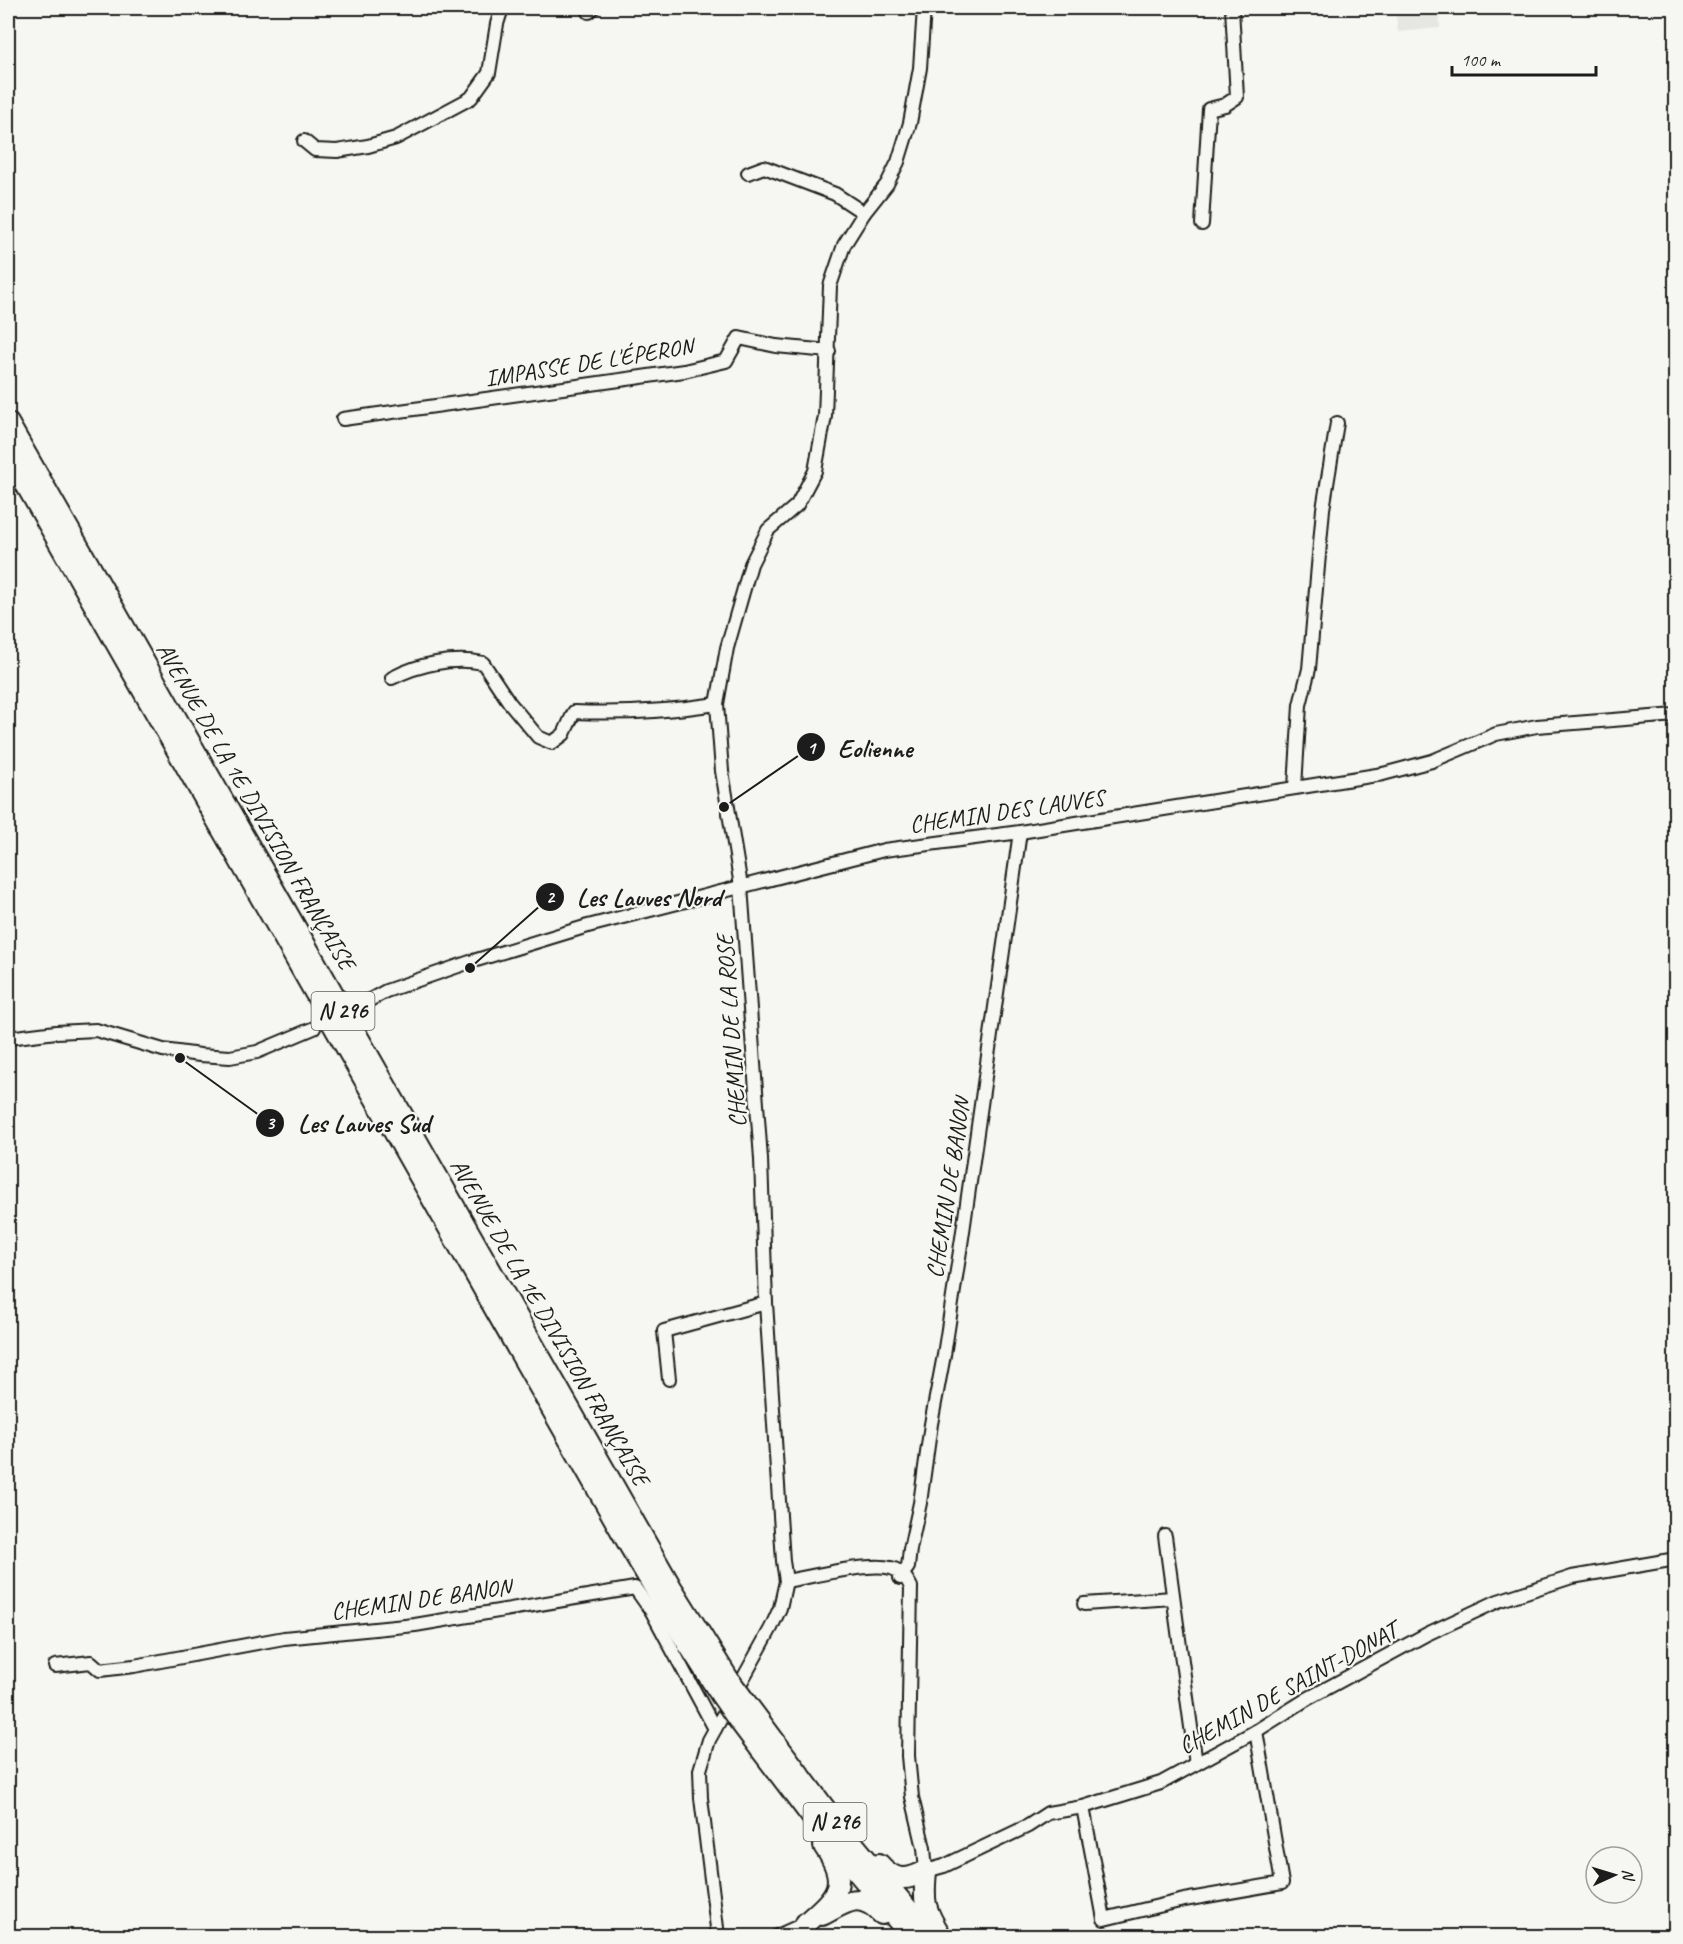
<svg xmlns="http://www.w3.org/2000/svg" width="1683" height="1944" font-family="Caveat,sans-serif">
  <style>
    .built { fill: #e6e6e2 }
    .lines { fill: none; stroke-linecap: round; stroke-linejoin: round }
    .minor-casing { stroke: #1c1c1c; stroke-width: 16 }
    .trunk-casing { stroke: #1c1c1c; stroke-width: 24 }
    .minor { stroke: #f6f6f2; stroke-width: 12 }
    .trunk { stroke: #f6f6f2; stroke-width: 20 }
    .trunk-bridge-casing { stroke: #1c1c1c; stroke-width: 24; stroke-linecap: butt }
    .trunk-bridge { stroke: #f6f6f2; stroke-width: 20 }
    .labels { text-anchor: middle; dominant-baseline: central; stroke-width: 4.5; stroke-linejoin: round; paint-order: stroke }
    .shield { fill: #f6f6f2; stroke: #5d5d5c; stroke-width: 1.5 }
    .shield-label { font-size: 22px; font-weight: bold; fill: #1c1c1c }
    .street-label { font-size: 24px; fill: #1c1c1c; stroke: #f6f6f2 }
    .leader { fill: none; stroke: #1c1c1c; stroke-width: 2 }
    .callout-dot { fill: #1c1c1c; stroke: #f6f6f2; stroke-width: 2 }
    .mark-label { font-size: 18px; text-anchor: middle; font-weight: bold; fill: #fff }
    .callout-label { font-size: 26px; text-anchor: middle; font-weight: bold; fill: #1c1c1c; stroke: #f6f6f2; stroke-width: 4.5; stroke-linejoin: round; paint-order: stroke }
  </style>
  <rect width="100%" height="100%" fill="#f6f6f2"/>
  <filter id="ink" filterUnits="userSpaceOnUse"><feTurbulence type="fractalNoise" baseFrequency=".0167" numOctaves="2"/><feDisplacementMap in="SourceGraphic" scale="12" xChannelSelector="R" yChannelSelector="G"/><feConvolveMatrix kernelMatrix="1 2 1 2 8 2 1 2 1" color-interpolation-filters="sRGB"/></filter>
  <g filter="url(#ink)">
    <path class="built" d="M1395,8h44l1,20 -42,4z"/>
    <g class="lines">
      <defs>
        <g id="minor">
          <path d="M589,12l4,-4"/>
          <path d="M304,141l11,9 22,1 31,-5 28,-8 75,-40 18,-25 8,-49 5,-16"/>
          <path d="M748,173l16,-6 71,27 29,19"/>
          <path d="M1202,224l7,-115 16,-4 12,-8 -5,-89"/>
          <path d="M343,419l341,-48 42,-10 13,-23 37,8 53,5"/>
          <path d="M392,678c27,-14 61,-21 91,-15l26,39 29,35 14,6 12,-9 10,-22c48,2 96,-1 143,-8"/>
          <path d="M1295,787l5,-82 9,-36 14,-160 14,-86"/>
          <path d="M357,1007l29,-16 84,-29 118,-36 296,-76 136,-18 363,-58 49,-13 64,-27 41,-8 139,-11"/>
          <path d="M8,1038l48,-6 40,-2 67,20 37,5 30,2 27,-5 57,-24"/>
          <path d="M669,1379l-5,-48 102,-28"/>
          <path d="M1165,1536l31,228"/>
          <path d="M900,1578l8,-11 2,-18 10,-46 11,-79 13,-69 18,-117 58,-406"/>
          <path d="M786,1581c25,-4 82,-19 105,-13 10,2 16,11 20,19l-3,169 4,41 12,51 2,23 18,-5 84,-40 20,-13 35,-6 78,-24 95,-52 51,-32 120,-65 71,-33 74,-24 104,-18"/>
          <path d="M1084,1604l89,-6"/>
          <path d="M55,1666l36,-4 9,8 34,-4 150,-28 131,-13 220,-37 17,24 63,117"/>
          <path d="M1083,1807l21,112 80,-19 98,-17 -26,-152"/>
          <path d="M718,1936l-17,-138 -1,-28 9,-30 62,-112 9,-20 6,-27 -3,-20 -17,-258 -5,-144 -20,-273 -19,-115 -5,-67 10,-56 24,-84 17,-34 29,-25 18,-34 10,-55 5,-130 14,-41 20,-32 23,-29 11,-22 12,-39 10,-55 4,-60"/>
          <path d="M777,1936l29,-13"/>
        </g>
        <g id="trunk">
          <path d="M8,423l663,1164 58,93"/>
          <path d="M8,453l623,1095 49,83 41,64"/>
          <path d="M746,1703l88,118 96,115"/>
          <path d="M737,1718l81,107 93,111"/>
          <path d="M879,1864c16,18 27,17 47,7"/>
          <path d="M926,1871c-3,31 -2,38 15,65"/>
          <path d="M822,1915c25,-13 37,-25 60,-1"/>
          <path d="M806,1923c30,-27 45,-38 18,-77"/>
        </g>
      </defs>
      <use href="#minor" class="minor-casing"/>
      <use href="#trunk" class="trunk-casing"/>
      <use href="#minor" class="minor"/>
      <use href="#trunk" class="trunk"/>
      <defs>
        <g id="trunk-bridge">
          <path d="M729,1680l17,23"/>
          <path d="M721,1695l16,23"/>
        </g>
      </defs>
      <use href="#trunk-bridge" class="trunk-bridge-casing"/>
      <use href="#trunk-bridge" class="trunk-bridge"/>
    </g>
  </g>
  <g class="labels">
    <g class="shield">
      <rect x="311.5" y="992" width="63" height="38" rx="4.5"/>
      <rect x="803.5" y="1803" width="63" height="38" rx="4.5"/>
    </g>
    <g class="shield-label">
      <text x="343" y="1011">N 296</text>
      <text x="835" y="1822">N 296</text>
    </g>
    <g class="street-label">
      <text transform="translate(589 362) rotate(-9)">IMPASSE DE L'ÉPERON</text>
      <text transform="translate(256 806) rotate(60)">AVENUE DE LA 1E DIVISION FRANÇAISE</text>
      <text transform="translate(1007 811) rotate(-8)">CHEMIN DES LAUVES</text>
      <text transform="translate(731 1031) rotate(-94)">CHEMIN DE LA ROSE</text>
      <text transform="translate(948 1188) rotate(-81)">CHEMIN DE BANON</text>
      <text transform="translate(550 1322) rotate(60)">AVENUE DE LA 1E DIVISION FRANÇAISE</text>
      <text transform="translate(421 1599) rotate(-8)">CHEMIN DE BANON</text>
      <text transform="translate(1288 1688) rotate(-29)">CHEMIN DE SAINT-DONAT</text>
    </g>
  </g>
  <path class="leader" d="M724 807L811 747M470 968L550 897M180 1058L270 1123"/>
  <g class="callout-dot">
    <circle cx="724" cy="807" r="6"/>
    <circle cx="470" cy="968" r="6"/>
    <circle cx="180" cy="1058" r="6"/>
    <circle cx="811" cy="747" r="15"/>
    <circle cx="550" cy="897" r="15"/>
    <circle cx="270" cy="1123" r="15"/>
  </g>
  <g class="mark-label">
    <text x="811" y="754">1</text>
    <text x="550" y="903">2</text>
    <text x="270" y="1129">3</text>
  </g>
  <g class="callout-label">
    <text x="875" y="757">Eolienne</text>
    <text x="649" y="906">Les Lauves Nord</text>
    <text x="364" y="1132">Les Lauves Sud</text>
  </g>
  <rect width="1683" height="1944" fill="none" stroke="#f6f6f2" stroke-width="30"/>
  <rect x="15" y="15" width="1653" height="1914" fill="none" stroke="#1c1c1c" stroke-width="2" filter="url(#ink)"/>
  <g transform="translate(1614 1875) rotate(86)"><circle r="28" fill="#f6f6f2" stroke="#9f9f9c" stroke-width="1.5"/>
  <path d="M0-4.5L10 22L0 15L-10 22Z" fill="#1c1c1c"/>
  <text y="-9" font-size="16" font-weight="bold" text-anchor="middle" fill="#1c1c1c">N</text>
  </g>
  <path d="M1452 66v9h144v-9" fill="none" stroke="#1c1c1c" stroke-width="3"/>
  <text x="1461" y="66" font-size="18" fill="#1c1c1c" stroke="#f6f6f2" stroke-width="4.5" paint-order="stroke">100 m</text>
</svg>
